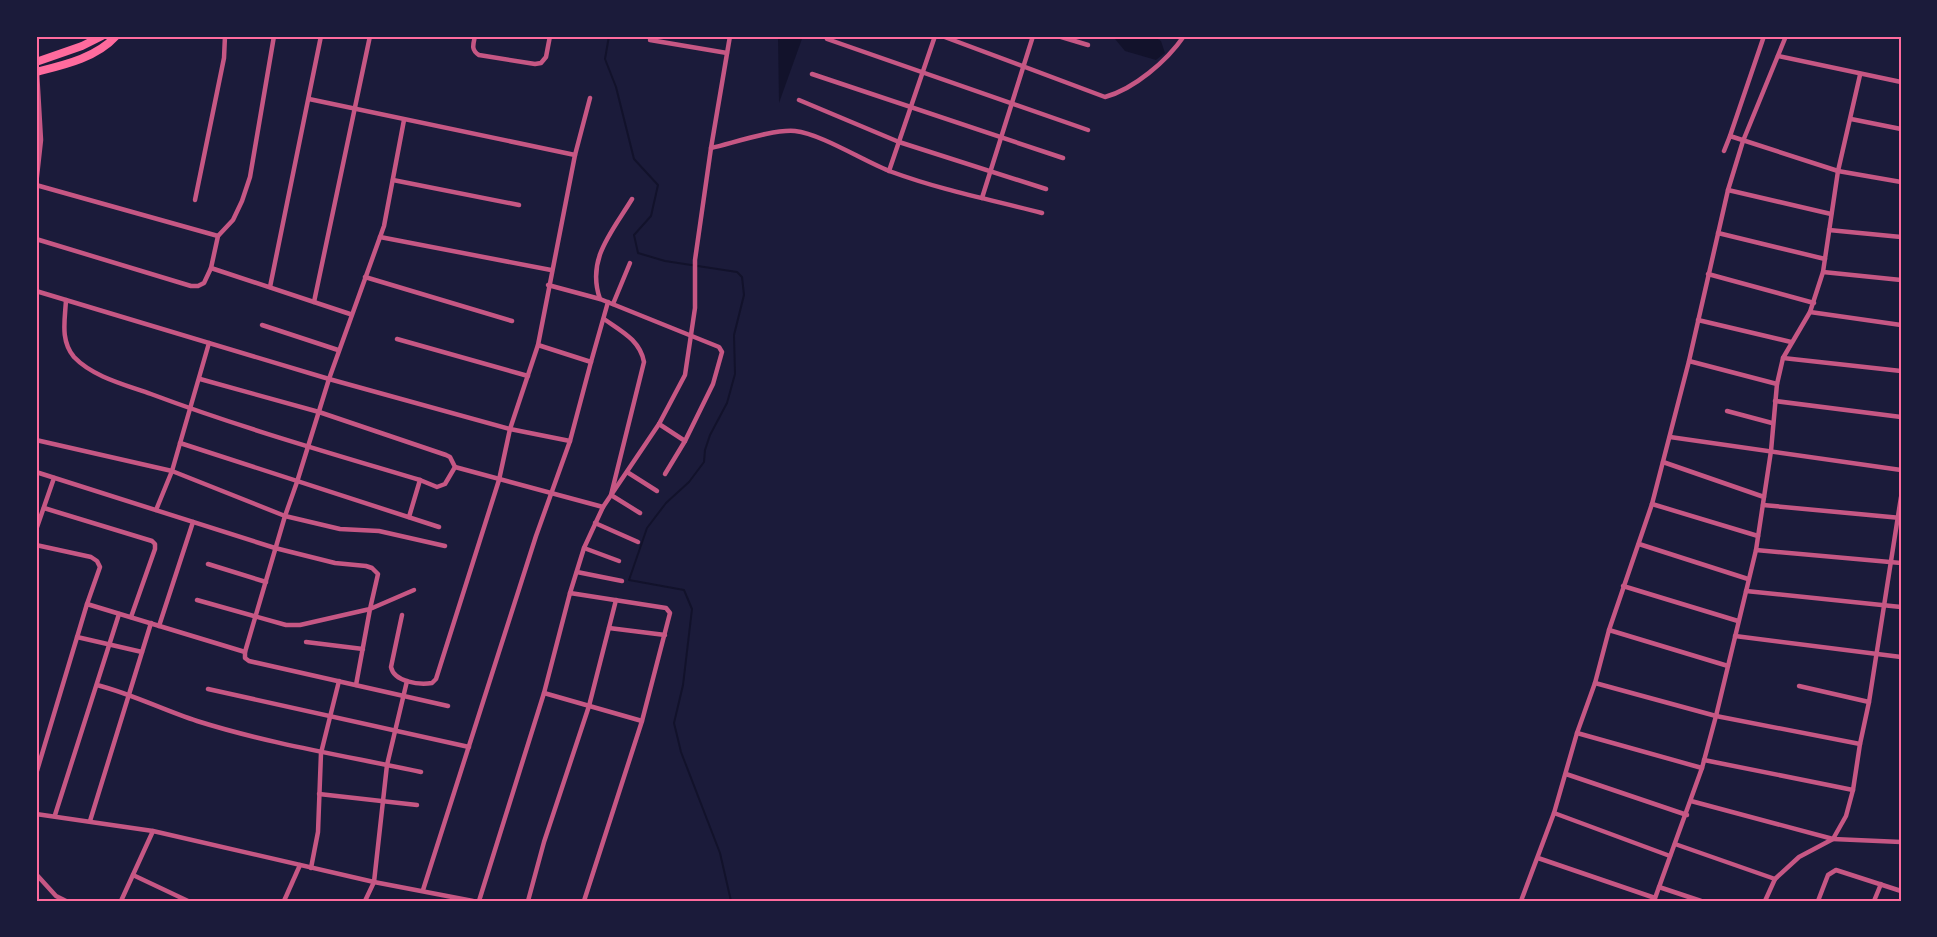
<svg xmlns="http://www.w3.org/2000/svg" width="1937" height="937" font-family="Cabin,sans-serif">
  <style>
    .water { fill: #12122b }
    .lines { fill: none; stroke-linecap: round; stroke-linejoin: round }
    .stream { stroke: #12122b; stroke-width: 2 }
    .minor { stroke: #c65784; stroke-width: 4.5 }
    .primary { stroke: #ff6b9d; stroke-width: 8 }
    .neatline { fill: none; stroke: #ff6b9d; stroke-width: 2 }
  </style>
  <rect width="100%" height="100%" fill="#1b1b3a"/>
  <g class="water">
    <path d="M778,36h25l-24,67z"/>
    <path d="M1103,36h50l8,5 4,12 -9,7 -31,-9 -10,-12 -11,-1z"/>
  </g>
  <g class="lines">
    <path class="stream" d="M609,36l-4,23 11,28 18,72 24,26 -7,31 -17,19 4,18 27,8 72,11 5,5 2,18 -10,40 1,39 -8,29 -17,32 -5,15 -1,12 -15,20 -23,21 -19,25 -18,52 55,10 8,19 -9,76 -9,38 7,29 39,101 11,48"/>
    <g class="minor">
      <path d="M475,36c-2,9 -4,14 4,19l56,9 6,-1 5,-6 4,-21"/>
      <path d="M942,36l163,61c29,-8 62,-36 79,-61"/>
      <path d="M1058,36l30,9"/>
      <path d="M827,39l261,91"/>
      <path d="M650,40l77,13"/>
      <path d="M1778,56l123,26"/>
      <path d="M812,74l251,84"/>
      <path d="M309,99l266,56"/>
      <path d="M799,100l100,42 147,47"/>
      <path d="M1851,119l50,10"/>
      <path d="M404,120l-20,106 -55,153 -32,103 -12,34 -40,136v6l4,3 199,45"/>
      <path d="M1730,136l34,-100"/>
      <path d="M711,148c22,-5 63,-19 84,-17 27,3 70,31 97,41 49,18 100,28 150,41"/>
      <path d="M1724,151l6,-15 108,35 63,11"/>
      <path d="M889,171l46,-135"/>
      <path d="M393,180l126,25"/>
      <path d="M36,185l182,51 -7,32 -7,15 -6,3h-7l-155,-47"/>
      <path d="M36,185l5,-45 -4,-68"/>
      <path d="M1728,190l103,24"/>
      <path d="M982,198l51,-162"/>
      <path d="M632,199c-20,33 -46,60 -32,100l119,48 3,5 -9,32 -28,57"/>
      <path d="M195,200l29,-142 1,-22"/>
      <path d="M1829,230l72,7"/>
      <path d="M1718,233l107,26"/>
      <path d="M218,236l15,-16 9,-19 8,-24 24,-141"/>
      <path d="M380,237l171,33"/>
      <path d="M211,268l139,46"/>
      <path d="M1823,272l78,8"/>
      <path d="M1708,274l106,29"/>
      <path d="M365,277l147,44"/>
      <path d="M548,285l52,14"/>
      <path d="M270,287l51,-251"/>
      <path d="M36,291l293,88 181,50 60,12"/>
      <path d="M66,300c-1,20 -6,40 8,57 19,20 52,28 77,37 88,33 179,59 269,86l17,7 8,-3 10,-17 -5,-10 -4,-2 -127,-43 -119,-33"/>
      <path d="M314,302l56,-266"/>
      <path d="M613,304l17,-41"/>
      <path d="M1810,312l91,13"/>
      <path d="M604,319c17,12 36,21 40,43l-33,133 29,18"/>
      <path d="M1698,320l93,22"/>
      <path d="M262,325l76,25"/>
      <path d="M397,339l131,37"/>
      <path d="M538,345l53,17 17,-60"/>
      <path d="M1783,358l118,13"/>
      <path d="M1689,361l88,23"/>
      <path d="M1775,401l126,16"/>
      <path d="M1727,411l45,12"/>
      <path d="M659,424l26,17 -20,33"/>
      <path d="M1670,437l231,33"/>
      <path d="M36,440l136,31 113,45 55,13 39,2 66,15"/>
      <path d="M180,443l259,84"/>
      <path d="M1663,462l101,35"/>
      <path d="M455,467l148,40 56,-83 26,-49 10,-67v-48l16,-112 19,-112"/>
      <path d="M36,472l239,76 60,15 31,3 6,2 6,6 -8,35 -70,16h-14l-89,-25"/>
      <path d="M627,472l30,19"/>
      <path d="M1652,504l106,32"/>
      <path d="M1763,505l138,13"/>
      <path d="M44,508l108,33 3,3v5l-24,68"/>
      <path d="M156,510l16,-39 37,-128"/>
      <path d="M409,517l11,-37"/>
      <path d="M595,523l43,19"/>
      <path d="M36,530l18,-52"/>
      <path d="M1639,544l109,35"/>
      <path d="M36,545l55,12 6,4 3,6 -13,37"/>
      <path d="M584,548l35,13"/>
      <path d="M1756,550l145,13"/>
      <path d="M208,564l58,18"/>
      <path d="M577,572l45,9"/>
      <path d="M1623,586l115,35"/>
      <path d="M1746,591l155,16"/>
      <path d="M570,593l14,-45 19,-41"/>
      <path d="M402,615l-11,52c3,15 28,18 41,16l4,-4 63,-199 11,-51 28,-84 37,-190 15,-57"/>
      <path d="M159,626l34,-104"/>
      <path d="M609,628l56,7"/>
      <path d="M1609,630l119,36"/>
      <path d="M1735,636l166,21"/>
      <path d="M77,637l65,15"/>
      <path d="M306,642l57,7"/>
      <path d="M1595,683l121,33 144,28"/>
      <path d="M97,685c35,9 66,25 100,36 73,23 149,35 224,51"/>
      <path d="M356,685l14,-76 44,-19"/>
      <path d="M1799,686l70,16"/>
      <path d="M208,689l261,58"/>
      <path d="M544,693l98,28"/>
      <path d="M1577,733l125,35"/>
      <path d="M1704,760l149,30"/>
      <path d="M36,774l51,-170 158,48"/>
      <path d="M1566,774l121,41"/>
      <path d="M319,794l98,11"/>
      <path d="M1691,801l142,38 68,3"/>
      <path d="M1554,813l116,43"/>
      <path d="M36,814l117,17 221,51 99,19"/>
      <path d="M55,815l64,-201"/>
      <path d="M90,821l61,-198"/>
      <path d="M1675,844l100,35"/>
      <path d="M1538,858l117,40"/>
      <path d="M311,868l7,-36 3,-79 18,-72"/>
      <path d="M36,874l20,22 10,5"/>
      <path d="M133,875l55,26"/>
      <path d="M1659,887l42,14"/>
      <path d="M423,890l113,-354 34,-95 21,-79"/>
      <path d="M121,901l32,-70"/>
      <path d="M284,901l16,-36"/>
      <path d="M365,901l9,-19 13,-117 20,-84"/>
      <path d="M479,901l65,-208 26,-100 96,15 4,5 -28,108 -58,180"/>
      <path d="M528,901l16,-59 45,-136 27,-106"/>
      <path d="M1521,901l33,-88 23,-80 18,-50 14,-53 43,-126 37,-143 39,-171 15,-49 43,-105"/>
      <path d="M1654,901l48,-133 14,-52 40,-166 15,-99 6,-67 6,-26 27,-46 13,-40 15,-101 22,-96"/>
      <path d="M1765,901l10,-22 24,-22 34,-18 13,-23 7,-26 7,-46 9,-42 32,-205"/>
      <path d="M1818,901l10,-26 8,-5 65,21"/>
      <path d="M1874,901l7,-17"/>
    </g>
    <g class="primary">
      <path d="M36,62l46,-16 20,-10"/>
      <path d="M36,72c28,-7 60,-14 80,-36"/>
    </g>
  </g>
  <rect width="1937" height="937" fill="none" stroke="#1b1b3a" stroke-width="75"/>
  <rect x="38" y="38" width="1862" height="862" class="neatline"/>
</svg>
